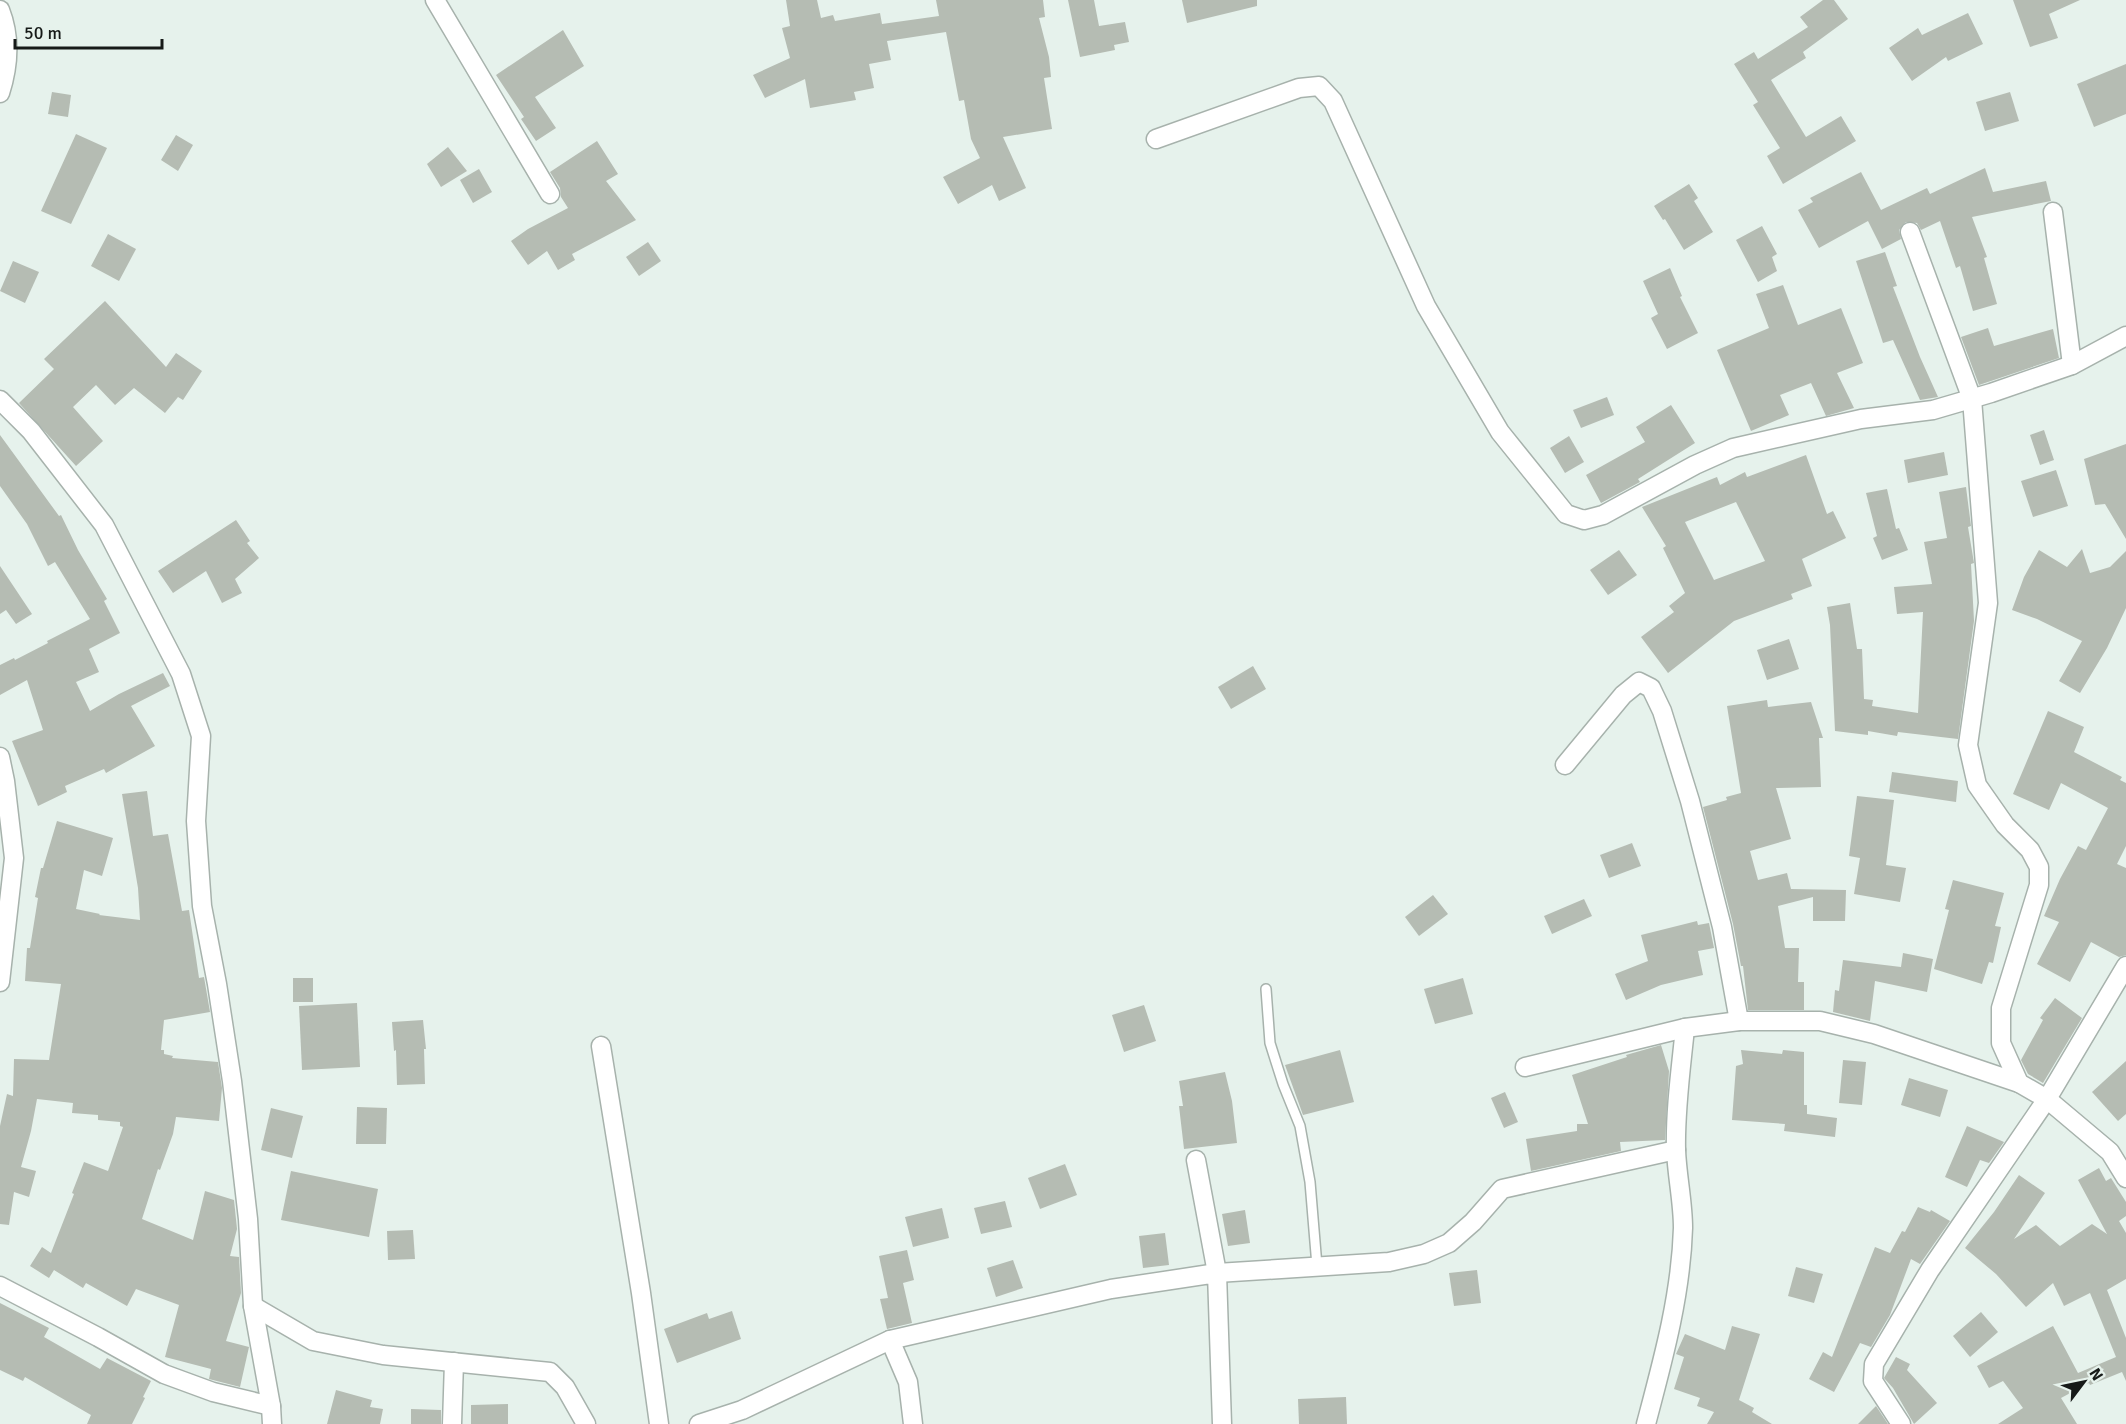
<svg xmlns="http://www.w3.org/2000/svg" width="2126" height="1424" font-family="Signika,sans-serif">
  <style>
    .building { fill: #b5bcb3; fill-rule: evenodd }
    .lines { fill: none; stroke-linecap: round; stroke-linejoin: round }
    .lane-casing { stroke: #a7b2ac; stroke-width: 12 }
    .street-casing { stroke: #a7b2ac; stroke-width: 21 }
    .lane { stroke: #fff; stroke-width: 9 }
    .street { stroke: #fff; stroke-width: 18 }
  </style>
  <rect width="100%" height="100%" fill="#e6f2ec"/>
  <g class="building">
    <path d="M786,0h31l4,18 12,-3 2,6 45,-8 2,11 57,-8 -3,-16h107l2,17 -6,1 10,39 2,20 -7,1 8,51 -49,8 23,51 -27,13 -7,-16 -34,19 -15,-27 37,-19 -9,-19 -7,-39 -5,1 -13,-69 -59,9 4,19 -22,4 5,24 -20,4 2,8 -46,8 -5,-29 -40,19 -12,-23 37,-17 -8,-30 8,-2z"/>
    <path d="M1068,0h26l5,26 26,-4 4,20 -15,3 1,5 -35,7z"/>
    <path d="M1182,0h75v6l-70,17z"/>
    <path d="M1823,0h11l14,19 -45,33 3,6 -35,22 35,57 35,-21 15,25 -73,43 -16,-28 13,-8 -27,-43 5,-3 -24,-38 20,-12 4,7 50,-32 -8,-10z"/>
    <path d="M2013,0h67l-31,14 9,24 -28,9z"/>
    <path d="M1968,13l15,31 -35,17 -2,-4 -34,24 -23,-33 29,-20 4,7z"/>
    <path d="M563,30l21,36 -49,31 21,31 -20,13 -15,-22 3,-2 -28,-42z"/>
    <path d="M2126,64v50l-32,13 -17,-43z"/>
    <path d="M52,92l19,3 -3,22 -20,-3z"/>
    <path d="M2010,92l9,29 -34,10 -9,-29z"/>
    <path d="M76,134l31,14 -36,76 -30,-13z"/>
    <path d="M176,135l17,10 -15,26 -17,-11z"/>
    <path d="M597,141l21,33 -12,7 30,39 -64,34 3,6 -17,10 -11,-19 -19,14 -17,-24 17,-12 40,-21 -7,-11 -1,-9 -10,-16z"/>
    <path d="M448,147l19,24 -26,16 -14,-23z"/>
    <path d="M1985,168l8,24 53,-11 5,20 -79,16 15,40 -3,1 13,46 -24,7 -13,-45 -4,2 -16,-47 -19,9 -4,-7 -11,-1 -7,8 2,9 -19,10 -14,-28 -49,27 -21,-38 15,-8 -3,-4 51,-26 20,38 46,-22 3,6z"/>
    <path d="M479,169l13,23 -19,11 -13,-23z"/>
    <path d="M1689,184l9,14 -4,3 19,31 -29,18 -19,-31 -2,1 -9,-14z"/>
    <path d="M1762,226l15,28 -5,3 5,14 -19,11 -22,-42z"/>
    <path d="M108,234l28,15 -17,32 -28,-15z"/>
    <path d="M648,242l13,19 -22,15 -13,-19z"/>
    <path d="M1885,252l12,34 -4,1 27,70 18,40 -18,3 -27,-60 -10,3 -27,-82z"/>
    <path d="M13,261l26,11 -14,31 -25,-12z"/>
    <path d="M1670,268l12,28 -2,1 18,36 -31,16 -16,-31 7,-4 -15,-33z"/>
    <path d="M1783,285l15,40 43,-17 22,55 -26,10 17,35 -28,8 -15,-33 -31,12 9,20 -38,16 -34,-81 52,-22 -13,-34z"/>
    <path d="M105,301l61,66 10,-14 26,18 -19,29 -5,-3 -13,16 -31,-25 -19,17 -19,-20 -23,22 30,34 -27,25 -57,-63 35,-34 -10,-10z"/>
    <path d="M1988,328l6,18 59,-17 6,29 -80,27 -18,-48z"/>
    <path d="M1607,397l7,18 -33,13 -8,-18z"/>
    <path d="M1671,405l24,38 -57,36 2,3 -39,21 -15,-28 59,-33 -9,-15z"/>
    <path d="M2044,430l10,30 -14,5 -10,-30z"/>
    <path d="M0,435l59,81 2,-1 17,35 29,49 -3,2 16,32 -31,16 10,23 -23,10 14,29 29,-17 44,-21 7,13 -39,20 24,40 -49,27 -2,-4 -39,17 2,6 -29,14 -26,-65 31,-11 -16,-50 -27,15v-30l14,-7 1,2 33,-17 -1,-2 43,-22 -35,-57 -7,4 -21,-42 -27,-38z"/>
    <path d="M1569,436l15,26 -19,11 -15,-25z"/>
    <path d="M2126,444v95l-21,-35 -10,1 -11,-46z"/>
    <path d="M1944,452l4,23 -40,8 -4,-23z"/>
    <path d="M1806,455l21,59 6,-3 13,27 -44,21 10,27 -21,8 2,5 -59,22 -66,52 -27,-36 33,-25 -5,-6 16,-13 -22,-45 3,-2 -24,-39 75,-30 3,8 25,-13 2,5zM1736,502l29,59 -51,19 -29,-58z"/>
    <path d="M2056,470l12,36 -35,11 -12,-36z"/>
    <path d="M1966,487l5,39 -3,1 6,36 -3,1 3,57 -16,118 -60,-7 -1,4 -29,-5v4l-33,-4 -5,-106 -3,-18 23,-4 7,46h5l2,50 9,1 -1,6 46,7 5,-101 -26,2 -3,-27 38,-3 -8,-42 23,-4 -8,-46z"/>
    <path d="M1887,489l9,40 3,-1 9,22 -26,10 -9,-22 4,-2 -11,-43z"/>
    <path d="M236,520l14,21 -3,2 12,15 -24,21 7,14 -20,10 -16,-32 -33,22 -15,-22z"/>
    <path d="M2082,549l8,24 20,-6 16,-16v57l-19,40 -27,45 -21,-12 23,-40 -45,-22 -25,-9 12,-33 15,-27 28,17z"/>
    <path d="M1619,550l18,25 -29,20 -18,-25z"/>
    <path d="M0,566l32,48 -16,10 -10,-14 -6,4z"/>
    <path d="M1789,639l10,30 -32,11 -10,-30z"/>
    <path d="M1253,666l13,23 -35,20 -13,-22z"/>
    <path d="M1767,700l1,7 43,-5 12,36h-4l2,49 -45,1 15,51 -41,12 8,29 29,-7 4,16 55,1 -1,31h-32v-24l-35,9 7,42h14l-1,34h6v28h-56l-5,-44h-2l-8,-42 -30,-117 24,-7 -1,-3 15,-4 -14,-87z"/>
    <path d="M2048,711l36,16 -10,25 48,25 -2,3 6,3v63l-9,18 9,4v87l-7,2 -28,-15 -21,40 -33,-18 22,-42 -15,-6 16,-37 18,-33 8,4 22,-42 -47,-25 -12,27 -36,-16z"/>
    <path d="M1892,772l66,9 -2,21 -67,-10z"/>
    <path d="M147,791l6,45 15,-2 14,77 7,-1 10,68 5,-1 6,35 -46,8 -3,30h3v4l9,2 -1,2 46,4 4,26 -3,33 -43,-4 -3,17 -13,36 -2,-1 -16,50 51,21 12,-49 29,9 3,29 -7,27 9,1 2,36 -15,48 23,6 -9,40 -31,-8 2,-10 -46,-12 14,-52 -43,-16 -9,17 -41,-23 -3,5 -29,-18 -5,8 -19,-12 12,-19 9,6 23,-59 -2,-1 12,-31 24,9 15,-44 -3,-1v-4l-22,-2v-5l-26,-2 1,-10 -36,-4 -6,32 -10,36 15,4 -7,26 -15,-5 -5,33 -9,-1v-98l7,-32 6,2 1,-37 35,1 12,-76 -36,-3 2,-33h3l8,-50 -3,-1 6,-29h2l14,-47 56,17 -11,38 -18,-6 -8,39 24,5 -1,1 41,5 -2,-32 -16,-94z"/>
    <path d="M1857,796l37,4 -8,65 20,3 -6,34 -46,-8 6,-36 -11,-2z"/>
    <path d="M1632,843l9,23 -32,12 -9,-23z"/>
    <path d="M1953,880l51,13 -9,33 6,1 -8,36 -4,-1 -7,22 -48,-15 15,-59 -4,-1z"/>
    <path d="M1433,895l15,19 -29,22 -14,-19z"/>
    <path d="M1584,899l8,17 -40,18 -8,-18z"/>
    <path d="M1697,921l1,4 11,-2 5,25 -16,3 5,24 -42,10 -35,15 -11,-26 33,-13 -7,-26z"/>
    <path d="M1903,953l30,6 -6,33 -52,-11 -5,40 -37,-9 2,-22 4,1 4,-31 58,7z"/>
    <rect x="293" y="978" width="20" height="24"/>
    <path d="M1463,978l10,36 -38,10 -11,-35z"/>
    <path d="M2055,998l27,20 -39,65 -15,-9 -7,-14 22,-40 -3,-2z"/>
    <path d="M357,1003l3,64 -58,3 -3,-64z"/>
    <path d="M1144,1005l12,36 -32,11 -12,-37z"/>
    <path d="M423,1020l3,29h-2l1,35 -28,1 -1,-35 -2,1 -2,-29z"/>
    <path d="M1661,1045l8,26 -4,69 -45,2 1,9 -90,20 -5,-32 51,-8v-7h11l-16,-49 55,-18 -1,-2z"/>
    <path d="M1340,1050l14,52 -51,13 -18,-50z"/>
    <path d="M1741,1050l41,4 1,-4 21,2v53h3v9l30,4 -2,19 -51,-6 1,-7 -53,-4 4,-54 7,-2z"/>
    <path d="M1843,1060l23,2 -4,43 -23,-2z"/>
    <path d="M2126,1061v53l-8,7 -26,-29z"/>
    <path d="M1225,1072l7,29 5,42 -53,6 -5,-43h4l-4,-25z"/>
    <path d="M1909,1078l39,12 -8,27 -39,-12z"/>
    <path d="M1505,1092l13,30 -14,6 -13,-30z"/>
    <path d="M357,1107l30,1 -1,36h-30z"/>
    <path d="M271,1108l32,8 -11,42 -31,-8z"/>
    <path d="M1967,1126l37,16 -15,21 -9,-3 -13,27 -22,-10z"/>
    <path d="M1065,1164l12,31 -37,14 -12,-31z"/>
    <path d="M2099,1168l7,13 5,-3 15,24v14l-7,5 7,12v46l-19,11 19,48v43l-4,-9 -32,13 -1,-2 -28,15 16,26h-79l25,-16 -20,-27 -14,7 -12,-22 76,-40 25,47 38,-16 -26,-64 -26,13 -11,-23 -27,24 -30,-33 -31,-26 29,-36 25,-37 26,18 -31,46 22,-14 24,21 32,-22 15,10 -29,-54z"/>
    <path d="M291,1171l87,18 -9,48 -88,-17z"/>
    <path d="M1005,1201l7,26 -31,7 -7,-26z"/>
    <path d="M1918,1207l12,5 1,-2 19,11 -30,43 -9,-5 -21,56 -19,32 -11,-4 -26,49 -25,-13 14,-27 9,5 43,-110 15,6 12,-22 3,1z"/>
    <path d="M942,1208l7,30 -36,9 -8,-30z"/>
    <path d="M1245,1210l5,33 -22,3 -6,-32z"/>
    <path d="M413,1230l2,29 -27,1 -1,-29z"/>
    <path d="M1165,1233l4,32 -26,3 -4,-32z"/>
    <path d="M907,1250l7,30 -11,3 9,40 -25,6 -7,-30 8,-1 -9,-42z"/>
    <path d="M1013,1260l10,28 -27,9 -9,-29z"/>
    <path d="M1796,1267l27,7 -9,29 -26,-7z"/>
    <path d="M1477,1270l4,33 -27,3 -5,-33z"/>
    <path d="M0,1303l49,25 -5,9 56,32 7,-11 44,23 -8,16 2,1 -13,26h-45l4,-9 -66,-38 -2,4 -23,-11z"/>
    <path d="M732,1311l9,28 -64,24 -13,-34 43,-16 2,6z"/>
    <path d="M1981,1312l17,20 -28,25 -17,-21z"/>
    <path d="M1732,1326l28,8 -21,66 15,8 -2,4 20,12h-65l7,-12 -17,-6 3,-8 -26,-9 10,-32 -8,-3 9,-20 40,16z"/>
    <path d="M1896,1357l14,7 -3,6 30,33 -23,21 -21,-36 -9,-10z"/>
    <path d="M336,1390l36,10 -2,7 13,2 -3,15h-53z"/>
    <path d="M1346,1397l1,27h-48l-1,-25z"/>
    <path d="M508,1404v20h-37v-19z"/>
    <path d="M1876,1406l12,18h-30z"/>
    <path d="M411,1409l30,1v14h-30z"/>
  </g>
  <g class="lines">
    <defs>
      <path id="lane" d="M1266,989l4,54 13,41 17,42 10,56 7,84"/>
      <g id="street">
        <path d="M435,0l115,194"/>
        <path d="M0,10c11,28 9,55 0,83"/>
        <path d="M1156,139l143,-51 20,-2 14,15 93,205 74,126 66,82 18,6 19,-5 92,-50 38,-17 128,-29 72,-9 58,-17 81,-28 54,-29"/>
        <path d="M2053,212l19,153"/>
        <path d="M0,400l31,31 73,94 77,149 20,62 -5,85 6,85 15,78 15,97 16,138 5,87 18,100 1,18"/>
        <path d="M0,757l5,24 9,77 -14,124"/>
        <path d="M1565,765l58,-70 16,-13 12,6 11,23 28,90 32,126 17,94"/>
        <path d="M2126,966l-79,133 63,53 16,26"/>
        <path d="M601,1046l40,247 18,131"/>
        <path d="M1525,1067l160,-39 54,-7h81l54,13 145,49"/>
        <path d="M1196,1160l21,113 172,-11 35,-8 25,-11 24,-21 29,-33 174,-39"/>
        <path d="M0,1286l98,51 66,37 49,18 58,14"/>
        <path d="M253,1306l60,35 70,14 167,17 15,15 21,37"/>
        <path d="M890,1340l18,42 5,42"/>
        <path d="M452,1424l2,-62"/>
        <path d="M699,1424l43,-14 148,-70 221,-51 106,-16 5,151"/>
        <path d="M1646,1424c17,-64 35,-129 37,-196 0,-26 -6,-52 -7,-78 -1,-40 5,-82 9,-122"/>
        <path d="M1901,1424l-28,-43 1,-17 56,-94 117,-171 -28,-16 -18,-40v-35l38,-123v-18l-9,-17 -25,-25 -28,-40 -9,-40 20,-142 -16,-204 -62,-167"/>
      </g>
    </defs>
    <use href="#lane" class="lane-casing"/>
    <use href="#street" class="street-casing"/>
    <use href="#lane" class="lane"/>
    <use href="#street" class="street"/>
  </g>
  <g transform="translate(2084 1382) rotate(58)" stroke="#e6f2ec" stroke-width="4.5" paint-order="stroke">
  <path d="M0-4.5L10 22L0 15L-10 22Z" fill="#161a18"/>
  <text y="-9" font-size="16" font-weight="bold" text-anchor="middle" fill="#161a18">N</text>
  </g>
  <path d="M15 39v9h147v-9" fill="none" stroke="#161a18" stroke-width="3"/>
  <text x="24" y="39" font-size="18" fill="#161a18" stroke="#e6f2ec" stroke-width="4.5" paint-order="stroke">50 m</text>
</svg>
